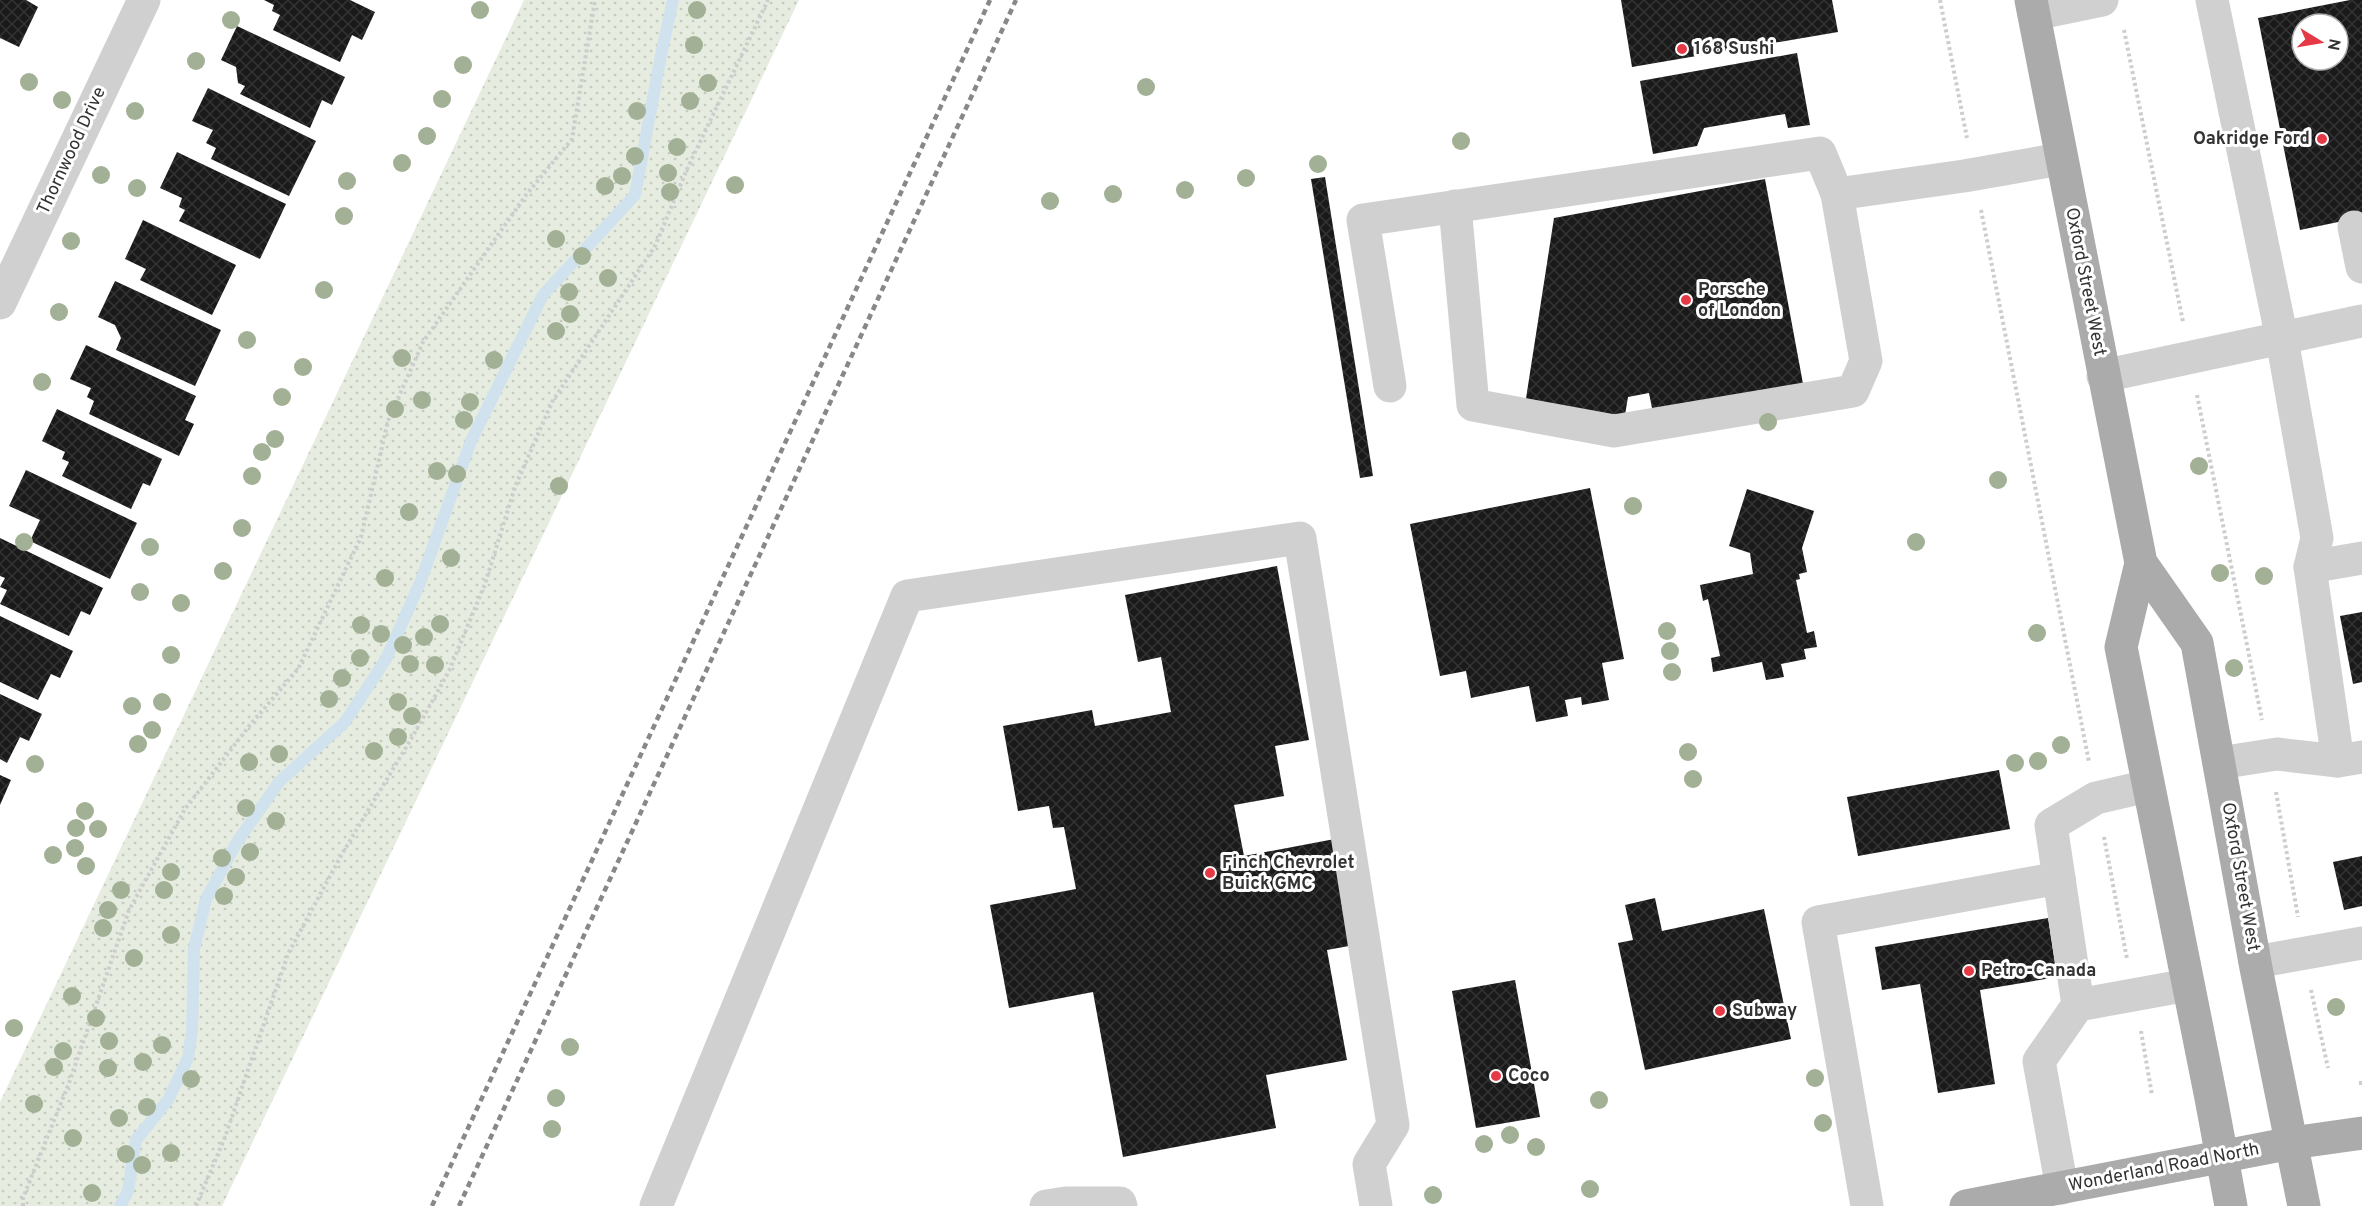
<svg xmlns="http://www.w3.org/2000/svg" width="2362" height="1206" font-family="Overpass,sans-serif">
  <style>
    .grass { fill: url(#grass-dots) }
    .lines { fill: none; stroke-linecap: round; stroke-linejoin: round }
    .stream { stroke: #cfe2ee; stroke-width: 12 }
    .building { fill: url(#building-cross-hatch); fill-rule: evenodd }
    .path { stroke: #cdcdcd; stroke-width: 4; stroke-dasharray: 3 3; stroke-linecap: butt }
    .minor { stroke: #d0d0d0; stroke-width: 33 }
    .major { stroke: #ababab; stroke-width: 33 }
    .rail { stroke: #888; stroke-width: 4.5; stroke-dasharray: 6 4.5; stroke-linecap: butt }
    .tree { fill: #a2b095 }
    .poi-dot { fill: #e63946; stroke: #fff; stroke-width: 2 }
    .labels { text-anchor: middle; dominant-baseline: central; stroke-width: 6; stroke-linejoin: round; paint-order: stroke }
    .poi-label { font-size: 18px; font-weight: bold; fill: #333; stroke: #fff; text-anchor: start }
    .street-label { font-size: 18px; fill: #333; stroke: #fff }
  </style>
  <defs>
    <pattern id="grass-dots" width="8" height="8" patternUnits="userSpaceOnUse" patternTransform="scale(1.5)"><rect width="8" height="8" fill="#e6ecdf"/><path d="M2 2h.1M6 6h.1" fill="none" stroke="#c6cbc0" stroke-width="1.8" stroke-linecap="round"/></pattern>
    <pattern id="building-cross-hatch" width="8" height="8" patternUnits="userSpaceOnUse" patternTransform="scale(1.5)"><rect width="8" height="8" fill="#1a1a1a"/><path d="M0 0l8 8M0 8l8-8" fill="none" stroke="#333"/></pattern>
  </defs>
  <rect width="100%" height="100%" fill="#fff"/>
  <path class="grass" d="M524,0h275l-577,1206h-222v-104z"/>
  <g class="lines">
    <path class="stream" d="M120,1206l8,-15 8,-51 32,-40 20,-42 4,-27 2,-82 12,-50 31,-57 42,-60 66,-60 41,-63 34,-76 51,-142 72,-146 92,-100 27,-145 11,-50"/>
  </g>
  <g class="building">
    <path d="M0,0h26l12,7 -19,40 -19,-9z"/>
    <path d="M264,0h86l25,12 -13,28 -10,-5 -12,27 -67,-32 7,-15 -8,-4 2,-6z"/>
    <path d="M1621,0h211l6,32 -206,35z"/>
    <path d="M2350,0h12v217l-62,13 -42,-212zM2302,24h36v36h-36z"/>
    <path d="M237,26l108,51 -13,28 -10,-5 -12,28 -70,-34 5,-8 -7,-3 -2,-16 -15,-7z"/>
    <path d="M1797,53l13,72 -22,3 -3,-14 -81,14 -7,18 -44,8 -13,-73z"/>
    <path d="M208,88l108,53 -27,55 -78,-37 5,-11 -10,-5 7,-13 -21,-9z"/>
    <path d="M177,152l109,52 -26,55 -81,-38 6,-11 -6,-3 3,-9 -22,-10z"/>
    <path d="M1325,177l48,299 -13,2 -49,-299z"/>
    <path d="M1765,179l39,210 -150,29 -5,-25 -21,4 -4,24 -99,-16 29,-187z"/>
    <path d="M143,220l93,45 -24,50 -72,-35 6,-11 -21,-10z"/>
    <path d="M115,281l106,49 -26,56 -79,-36 5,-12 -6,-13 -17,-8z"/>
    <path d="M86,345l110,51 -11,24 9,4 -15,32 -90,-42 5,-13 -7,-4 4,-9 -21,-9z"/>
    <path d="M57,409l105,50 -12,27 -7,-3 -12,26 -69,-33 7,-14 -7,-3 3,-7 -23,-11z"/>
    <path d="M26,470l111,53 -27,56 -80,-38 10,-21 -31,-14z"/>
    <path d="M1590,488l34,171 -22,4 7,37 -27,5 -1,-8 -16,3 3,16 -32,6 -7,-36 -58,12 -5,-27 -26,5 -30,-152z"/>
    <path d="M1747,489l67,22 -12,37 5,24 -8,2 1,5 -4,1 11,53 7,-2 3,16 -13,2 2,10 -25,5 3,13 -18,3 -4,-18 -49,10 -2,-14 9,-2 -12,-57 -5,2 -3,-16 53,-11 -3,-21 -21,-7z"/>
    <path d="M0,538l103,50 -13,27 -9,-4 -12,25 -69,-32 7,-14 -7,-3 5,-9 -5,-2z"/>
    <path d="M1277,566l32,174 -34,6 9,50 -50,9 10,51 96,-18 20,106 -33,6 20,110 -81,15 10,53 -153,29 -30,-165 -84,16 -19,-103 86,-16 -12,-62 -11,1 -4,-22 -31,5 -15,-85 89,-16 3,16 76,-14 -10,-55 -23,5 -13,-67z"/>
    <path d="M2362,612v70l-9,2 -13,-68z"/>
    <path d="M0,616l73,35 -13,27 -9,-4 -13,26 -38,-18z"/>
    <path d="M0,694l42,20 -13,27 -9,-4 -13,26 -7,-4z"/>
    <path d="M1999,770l11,59 -152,27 -11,-59z"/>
    <path d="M0,775l11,5 -11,25z"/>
    <path d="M2362,856v50l-18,4 -11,-48z"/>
    <path d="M1655,898l7,33 102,-22 27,130 -146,31 -27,-127 15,-3 -8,-35z"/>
    <path d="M2048,918l9,59 -77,13 15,94 -57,9 -18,-109 -38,6 -7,-43z"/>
    <path d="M1515,980l25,137 -64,11 -24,-137z"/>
  </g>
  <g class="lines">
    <g class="path">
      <path d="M1940,0l27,138"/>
      <path d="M2124,30l59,292"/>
      <path d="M1981,210l108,552"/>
      <path d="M2197,395l65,325"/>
      <path d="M2276,792l22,125"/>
      <path d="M2104,837l23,122"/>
      <path d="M2311,990l17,78"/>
      <path d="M2141,1031l11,64"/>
      <path d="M2359,1083h3"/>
      <path d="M23,1206v-8l46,-115 60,-173 56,-101 65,-84 48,-56 63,-132 27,-116 35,-79 103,-147 46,-56 23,-139"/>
      <path d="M196,1206l29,-69 63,-183 54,-100 72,-120 35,-63 36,-87 30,-97 37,-85 103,-156 33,-79 80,-167"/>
    </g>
    <g class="minor">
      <path d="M2212,0l70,339 35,199 -7,29 28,194"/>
      <path d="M2034,14l68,-14"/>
      <path d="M1455,206l18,199 141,26 239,-40 13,-30 -29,-167 127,-18 97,-17"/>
      <path d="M2354,227l8,40"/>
      <path d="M0,303l144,-303"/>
      <path d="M2103,376l259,-55"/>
      <path d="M1390,386l-27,-166 457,-67 17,41"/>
      <path d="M2310,567l52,-9"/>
      <path d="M2219,763l58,-9 61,7 24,-4"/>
      <path d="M2255,962l107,-19"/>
      <path d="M2078,1005l110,-20"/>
      <path d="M2062,1188l-23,-127 39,-56 -27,-180 45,-27 52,-12"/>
      <path d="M656,1206l251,-610 393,-58 93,587 -24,39 7,42"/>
      <path d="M1046,1206l20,-3h54l1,3"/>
      <path d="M1867,1206l-49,-284 241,-44"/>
    </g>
    <g class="major">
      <path d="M2031,0l110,563 56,80 59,325 48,238"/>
      <path d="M2141,563l-20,84 90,451 20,108"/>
      <path d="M1966,1206l326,-63 70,-10"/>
    </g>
    <g class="rail">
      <path d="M432,1206l558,-1206"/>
      <path d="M459,1206l557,-1206"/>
    </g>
  </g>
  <g class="tree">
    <circle cx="480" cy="10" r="9"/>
    <circle cx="697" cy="10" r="9"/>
    <circle cx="231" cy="20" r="9"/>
    <circle cx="694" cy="45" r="9"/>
    <circle cx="196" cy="61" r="9"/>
    <circle cx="463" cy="65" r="9"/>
    <circle cx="29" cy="82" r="9"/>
    <circle cx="708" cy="83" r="9"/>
    <circle cx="1146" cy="87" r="9"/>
    <circle cx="442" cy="99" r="9"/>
    <circle cx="62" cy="100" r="9"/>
    <circle cx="690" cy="101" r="9"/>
    <circle cx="135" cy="111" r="9"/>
    <circle cx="637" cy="111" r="9"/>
    <circle cx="427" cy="136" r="9"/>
    <circle cx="1461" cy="141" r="9"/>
    <circle cx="677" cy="147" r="9"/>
    <circle cx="635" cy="156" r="9"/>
    <circle cx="402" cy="163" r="9"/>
    <circle cx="1318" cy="164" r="9"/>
    <circle cx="668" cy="173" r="9"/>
    <circle cx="101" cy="175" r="9"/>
    <circle cx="622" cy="176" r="9"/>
    <circle cx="1246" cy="178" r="9"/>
    <circle cx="347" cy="181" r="9"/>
    <circle cx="735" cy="185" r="9"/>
    <circle cx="605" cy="186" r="9"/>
    <circle cx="137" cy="188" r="9"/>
    <circle cx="1185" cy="190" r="9"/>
    <circle cx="670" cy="192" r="9"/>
    <circle cx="1113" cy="194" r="9"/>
    <circle cx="1050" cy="201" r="9"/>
    <circle cx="344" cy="216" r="9"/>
    <circle cx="556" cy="239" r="9"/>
    <circle cx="71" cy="241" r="9"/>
    <circle cx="582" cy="256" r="9"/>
    <circle cx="608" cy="278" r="9"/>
    <circle cx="324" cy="290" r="9"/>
    <circle cx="569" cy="292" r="9"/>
    <circle cx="59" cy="312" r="9"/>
    <circle cx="570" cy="314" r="9"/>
    <circle cx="556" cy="331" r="9"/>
    <circle cx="247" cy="340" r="9"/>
    <circle cx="402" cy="358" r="9"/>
    <circle cx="494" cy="360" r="9"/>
    <circle cx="303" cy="367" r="9"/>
    <circle cx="42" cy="382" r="9"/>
    <circle cx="282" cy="397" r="9"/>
    <circle cx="422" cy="400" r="9"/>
    <circle cx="470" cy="402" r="9"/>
    <circle cx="395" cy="409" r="9"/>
    <circle cx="464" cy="420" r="9"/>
    <circle cx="1768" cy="422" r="9"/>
    <circle cx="275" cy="439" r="9"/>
    <circle cx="262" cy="452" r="9"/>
    <circle cx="2199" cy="466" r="9"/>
    <circle cx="437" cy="471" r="9"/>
    <circle cx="457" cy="474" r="9"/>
    <circle cx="252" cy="476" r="9"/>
    <circle cx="1998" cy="480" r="9"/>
    <circle cx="559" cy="486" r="9"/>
    <circle cx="1633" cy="506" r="9"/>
    <circle cx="409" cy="512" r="9"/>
    <circle cx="242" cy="528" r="9"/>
    <circle cx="24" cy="542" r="9"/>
    <circle cx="1916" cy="542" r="9"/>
    <circle cx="150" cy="547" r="9"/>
    <circle cx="451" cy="558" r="9"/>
    <circle cx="223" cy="571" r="9"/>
    <circle cx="2220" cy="573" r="9"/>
    <circle cx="2264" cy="576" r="9"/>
    <circle cx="385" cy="578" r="9"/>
    <circle cx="140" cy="592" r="9"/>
    <circle cx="181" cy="603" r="9"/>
    <circle cx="440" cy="624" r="9"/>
    <circle cx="361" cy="625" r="9"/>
    <circle cx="1667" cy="631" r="9"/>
    <circle cx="2037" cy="633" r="9"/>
    <circle cx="381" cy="634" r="9"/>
    <circle cx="424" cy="637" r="9"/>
    <circle cx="403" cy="645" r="9"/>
    <circle cx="1670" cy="651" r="9"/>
    <circle cx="171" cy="655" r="9"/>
    <circle cx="360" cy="658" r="9"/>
    <circle cx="410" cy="664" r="9"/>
    <circle cx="435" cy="665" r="9"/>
    <circle cx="2234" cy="668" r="9"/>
    <circle cx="1672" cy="672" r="9"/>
    <circle cx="342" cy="678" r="9"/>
    <circle cx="329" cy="699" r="9"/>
    <circle cx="162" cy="702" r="9"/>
    <circle cx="398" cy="702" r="9"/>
    <circle cx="132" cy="706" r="9"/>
    <circle cx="412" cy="716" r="9"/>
    <circle cx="152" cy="730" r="9"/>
    <circle cx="398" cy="737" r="9"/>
    <circle cx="138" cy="744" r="9"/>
    <circle cx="2061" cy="745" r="9"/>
    <circle cx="374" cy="751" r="9"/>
    <circle cx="1688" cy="752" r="9"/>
    <circle cx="279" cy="754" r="9"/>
    <circle cx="2038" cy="761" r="9"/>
    <circle cx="249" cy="762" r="9"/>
    <circle cx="2015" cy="763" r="9"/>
    <circle cx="35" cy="764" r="9"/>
    <circle cx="1693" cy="779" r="9"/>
    <circle cx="246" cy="808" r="9"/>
    <circle cx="85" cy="811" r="9"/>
    <circle cx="276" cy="821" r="9"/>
    <circle cx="76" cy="828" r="9"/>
    <circle cx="98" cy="829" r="9"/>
    <circle cx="75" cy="848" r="9"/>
    <circle cx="250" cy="852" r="9"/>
    <circle cx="53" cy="855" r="9"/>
    <circle cx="222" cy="858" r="9"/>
    <circle cx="86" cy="866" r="9"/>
    <circle cx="171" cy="872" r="9"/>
    <circle cx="236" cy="877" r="9"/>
    <circle cx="121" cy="890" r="9"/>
    <circle cx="164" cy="890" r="9"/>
    <circle cx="224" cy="896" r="9"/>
    <circle cx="108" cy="910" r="9"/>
    <circle cx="103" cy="928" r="9"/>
    <circle cx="171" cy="935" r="9"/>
    <circle cx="134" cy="958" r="9"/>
    <circle cx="72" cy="996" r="9"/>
    <circle cx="2336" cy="1007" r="9"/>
    <circle cx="96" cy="1018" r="9"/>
    <circle cx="14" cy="1028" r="9"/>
    <circle cx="109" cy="1041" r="9"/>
    <circle cx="162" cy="1045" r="9"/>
    <circle cx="570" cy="1047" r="9"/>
    <circle cx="63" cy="1051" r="9"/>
    <circle cx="143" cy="1062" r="9"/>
    <circle cx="54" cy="1067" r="9"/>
    <circle cx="108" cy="1068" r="9"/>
    <circle cx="1815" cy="1078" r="9"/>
    <circle cx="191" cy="1079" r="9"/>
    <circle cx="556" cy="1098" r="9"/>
    <circle cx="1599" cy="1100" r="9"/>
    <circle cx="34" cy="1104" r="9"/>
    <circle cx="147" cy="1107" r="9"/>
    <circle cx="119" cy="1118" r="9"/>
    <circle cx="1823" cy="1123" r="9"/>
    <circle cx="552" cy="1129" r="9"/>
    <circle cx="1510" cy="1135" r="9"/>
    <circle cx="73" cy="1138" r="9"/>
    <circle cx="1484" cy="1144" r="9"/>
    <circle cx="1536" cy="1147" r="9"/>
    <circle cx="171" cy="1153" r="9"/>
    <circle cx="126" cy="1154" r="9"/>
    <circle cx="142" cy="1165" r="9"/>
    <circle cx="1590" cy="1189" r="9"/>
    <circle cx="92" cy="1193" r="9"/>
    <circle cx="1433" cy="1195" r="9"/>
  </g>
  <g class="poi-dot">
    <circle cx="1682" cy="49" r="6"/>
    <circle cx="2322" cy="139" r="6"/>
    <circle cx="1686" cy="300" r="6"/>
    <circle cx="1210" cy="873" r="6"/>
    <circle cx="1969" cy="971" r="6"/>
    <circle cx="1720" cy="1011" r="6"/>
    <circle cx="1496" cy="1076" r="6"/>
  </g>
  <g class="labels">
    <g class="poi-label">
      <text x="1694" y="49">168 Sushi</text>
      <text x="2310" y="139" text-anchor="end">Oakridge Ford</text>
      <text x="1698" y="290">Porsche<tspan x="1698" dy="21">of London</tspan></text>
      <text x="1222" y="863">Finch Chevrolet<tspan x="1222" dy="21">Buick GMC</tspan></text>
      <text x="1981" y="971">Petro-Canada</text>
      <text x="1732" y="1011">Subway</text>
      <text x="1508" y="1076">Coco</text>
    </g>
    <g class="street-label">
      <text transform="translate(72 151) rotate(-65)">Thornwood Drive</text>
      <text transform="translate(2085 282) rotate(79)">Oxford Street West</text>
      <text transform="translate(2240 877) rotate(80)">Oxford Street West</text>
      <text transform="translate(2164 1168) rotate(-11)">Wonderland Road North</text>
    </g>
  </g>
  <g transform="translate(2320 42) rotate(101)"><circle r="28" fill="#ffffff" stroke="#adadad" stroke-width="1.5"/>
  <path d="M0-4.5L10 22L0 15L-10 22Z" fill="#e63946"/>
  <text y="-9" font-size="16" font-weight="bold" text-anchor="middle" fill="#333333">N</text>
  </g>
</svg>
